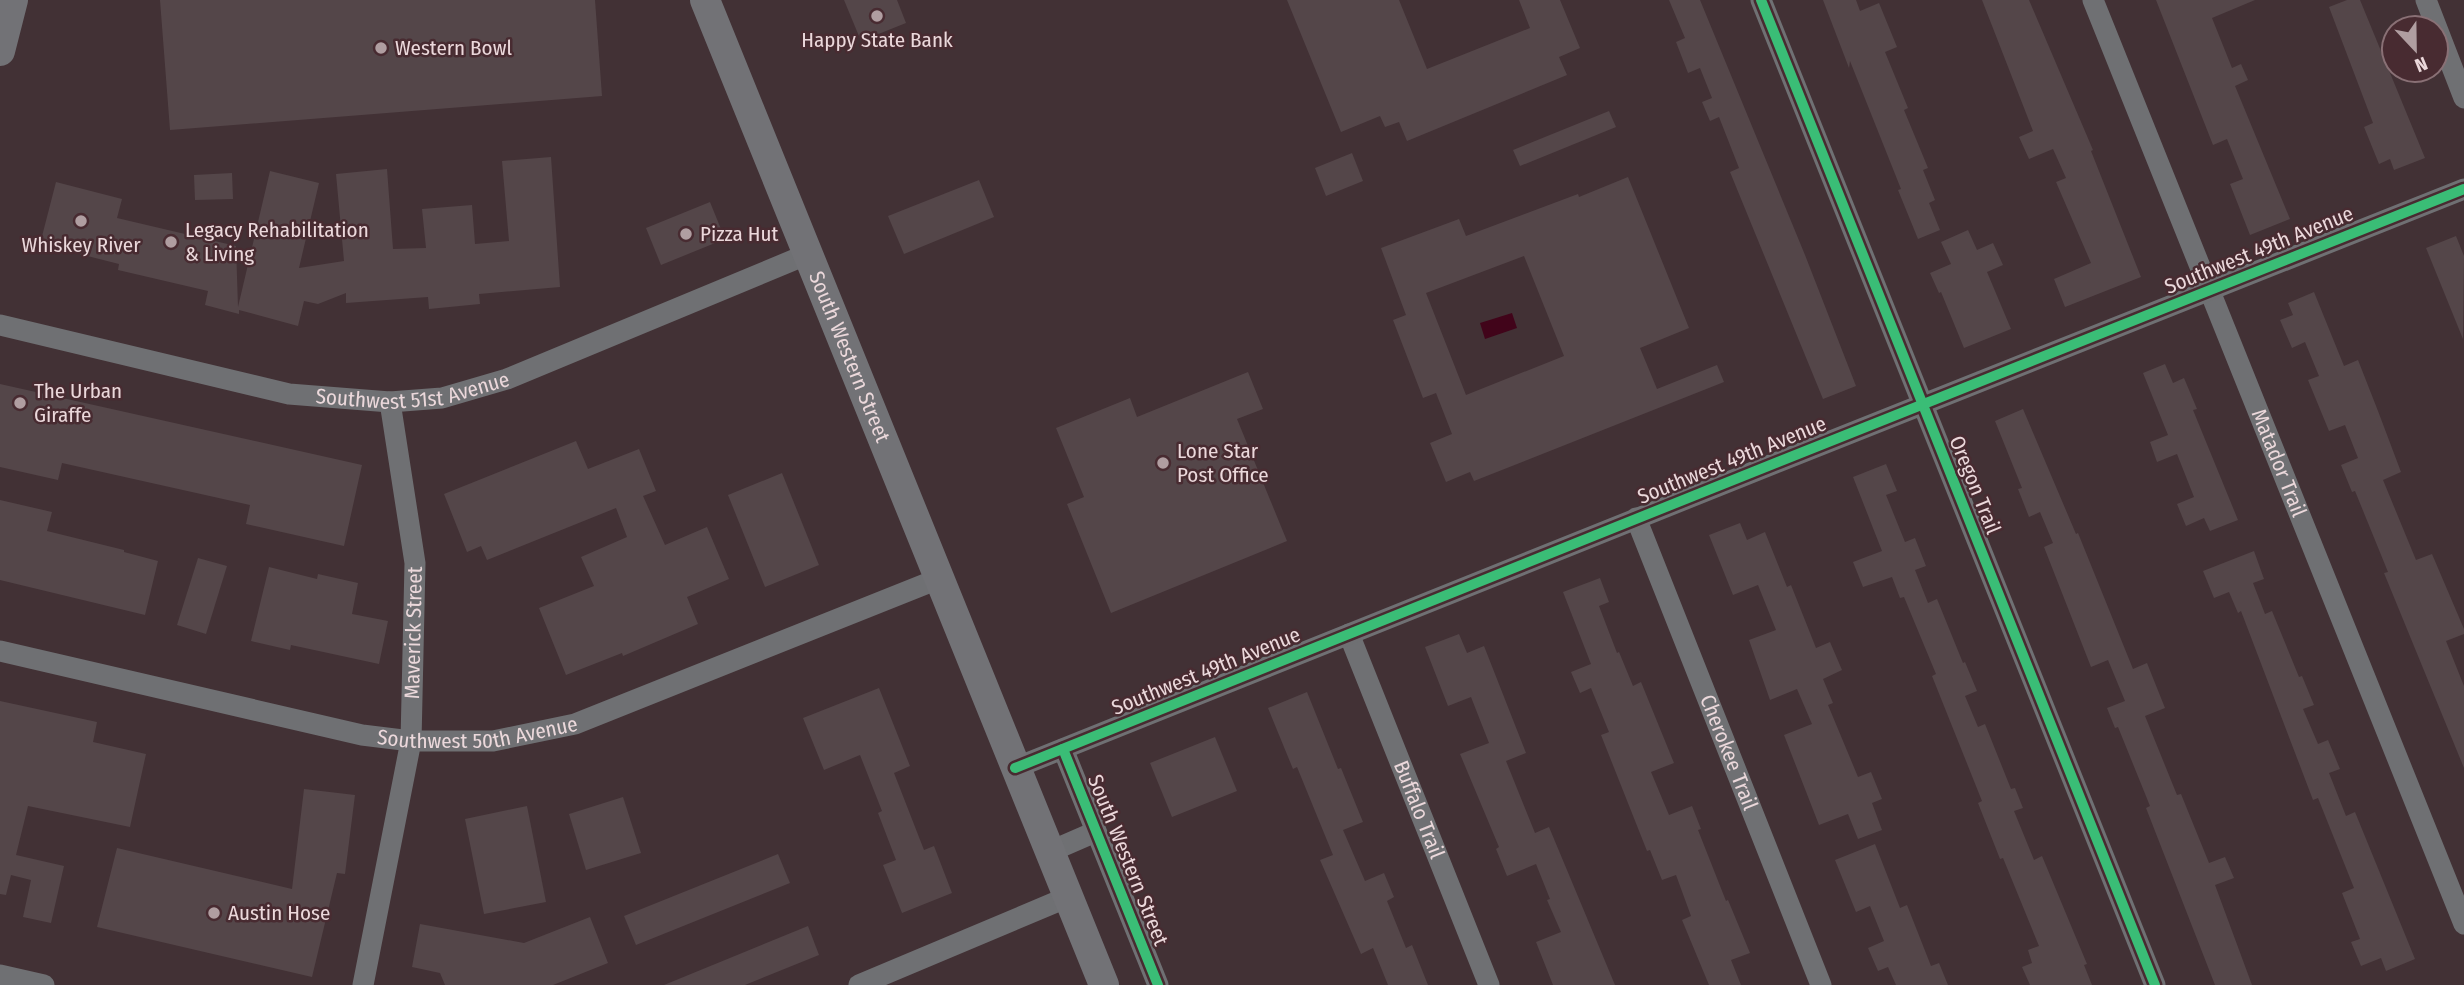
<svg xmlns="http://www.w3.org/2000/svg" width="2464" height="985" font-family="'Fira Sans Condensed',sans-serif">
  <style>
    .water { fill: #41041a }
    .building { fill: #544649; fill-rule: evenodd }
    .lines { fill: none; stroke-linecap: round; stroke-linejoin: round }
    .minor { stroke: #6f7073; stroke-width: 21 }
    .secondary { stroke: #727276; stroke-width: 30 }
    .cycleway-casing { stroke: #482b31; stroke-width: 15 }
    .cycleway { stroke: #3abd76; stroke-width: 10 }
    .poi-dot { fill: #b09ea1; stroke: #482b31; stroke-width: 2.5 }
    .labels { text-anchor: middle; dominant-baseline: central; stroke-width: 5; stroke-linejoin: round; paint-order: stroke }
    .poi-label { font-size: 21px; fill: #ebd8db; stroke: #482b31; text-anchor: start }
    .street-label { font-size: 21px; fill: #ebd8db; stroke: #482b31 }
  </style>
  <rect width="100%" height="100%" fill="#423135"/>
  <path class="water" d="M1512,313l5,15 -32,11 -5,-16z"/>
  <g class="building">
    <path d="M160,0h435l7,96 -432,34z"/>
    <path d="M844,0h53l9,23 -45,18z"/>
    <path d="M1287,0h112l28,69 103,-41 -11,-28h41l20,48 -21,9 8,18 -160,66 -8,-19 -14,5 -5,-11 -39,16z"/>
    <path d="M1669,0h31l105,255 51,131 -33,13 -93,-227 9,-4 -20,-51 -9,4 -8,-19 10,-4 -12,-30 -12,5 -12,-31 9,-4z"/>
    <path d="M1823,0h33l4,11 19,-8 18,44 -12,5 23,56 -4,2 24,58 -5,2 12,30 -6,3 11,27 -22,9 -20,-49 3,-1 -51,-128 -1,7z"/>
    <path d="M1982,0h47l64,150 -2,1 50,126 -76,30 -11,-28 37,-16 -35,-81 10,-4 -13,-29 -24,10 -10,-22 14,-6z"/>
    <path d="M2156,0h99l-43,18 20,50 9,-4 7,16 -13,6 55,133 -40,16 -20,-51 13,-5 -16,-40 -14,6z"/>
    <path d="M2347,0h13l65,158 -31,12 -4,-11 -11,5 -15,-37 9,-4 -44,-116z"/>
    <path d="M1609,111l7,16 -96,39 -7,-16z"/>
    <path d="M1352,153l11,28 -37,15 -11,-28z"/>
    <path d="M551,157l9,130 -81,7 1,10 -51,5 -1,-12 -82,6v-10l-28,11 -14,-3 -6,25 -59,-16v4l-34,-9 3,-14 -90,-21 1,-6 -79,-20 16,-62 66,17 -5,19 119,28 2,61 32,-136 49,12 -20,85 45,-7 -8,-87 51,-5 6,80 33,-1 -4,-39 50,-4 3,39 34,-3 -7,-80z"/>
    <path d="M232,173l1,26 -38,1 -1,-25z"/>
    <path d="M1628,177l61,151 -49,20 17,41 60,-24 7,17 -250,99 -4,-9 -24,10 -16,-39 22,-9 -16,-41 -13,5 -30,-78 13,-5 -25,-67 78,-29 7,17 112,-42 1,3zM1524,256l40,100 -98,39 -40,-102z"/>
    <path d="M979,180l15,37 -90,37 -16,-38z"/>
    <path d="M710,202l15,37 -64,26 -15,-37z"/>
    <path d="M1968,230l9,20 16,-7 10,22 -16,7 24,57 -47,19 -23,-56 -2,1 -9,-20 21,-9 -10,-22z"/>
    <path d="M2456,236l8,20 -1,83 -37,-91z"/>
    <path d="M2314,292l30,74 14,-6 20,51 23,61 -18,8 33,80 16,-6 32,75v5l-18,7 18,45v82l-80,-195 4,-1 -33,-81 -3,1 -11,-27 17,-7 -13,-33 -16,6 -21,-51 11,-4 -14,-34 -13,6 -12,-28 13,-5 -5,-12z"/>
    <path d="M2165,364l8,19 11,-5 13,31 -4,1 45,110 -28,11 -6,-13 -18,8 -9,-22 17,-7 -17,-43 -20,8 -7,-20 18,-7 -25,-62z"/>
    <path d="M1248,372l15,37 -26,10 50,122 -176,72 -44,-109 17,-7 -28,-69 74,-30 7,19z"/>
    <path d="M0,384l362,81 -18,81 -98,-22 4,-19 -188,-42 -4,17 -58,-13z"/>
    <path d="M2023,409l53,125 2,-1 55,136 14,-6 18,45 -20,8 32,79 4,-1 28,69 16,-6 9,21 -19,7 37,100h-37l-69,-177 4,-2 -32,-79 -3,1 -8,-20 18,-7 -17,-41 -17,7 -47,-120 9,-4 -13,-31 -11,5 -11,-28 4,-1 -27,-67z"/>
    <path d="M576,441l12,28 51,-20 17,42 -13,5 22,49 42,-18 22,52 -42,18 11,27 -75,32 -1,-3 -56,22 -27,-67 55,-22 -13,-29 46,-20 -11,-29 -129,52 -6,-14 -14,6 -23,-58z"/>
    <path d="M1886,464l11,27 -11,4 19,47 10,-4 11,28 -11,4 13,33 9,-4 26,64 2,-1 12,29 -12,5 13,31 7,-3 26,65 4,-1 8,20 -9,3 20,49 8,-4 45,108 -3,1 8,20h-62l-8,-18 10,-4 -4,-13 11,-4 -36,-88 -3,1 -22,-56 4,-2 -50,-125 4,-2 -32,-77 -4,1 -8,-21 -29,10 -10,-25 29,-11 -29,-74z"/>
    <path d="M782,473l37,92 -54,22 -37,-92z"/>
    <path d="M0,500l52,12 -5,19 77,19v2l34,9 -13,54 -145,-35z"/>
    <path d="M1740,523l7,17 18,-8 22,55 4,-2 25,63 14,-6 12,28 -19,9 10,24 -5,2 30,72 13,-5 11,27 -10,4 10,27 -24,9 -10,-25 -29,11 -35,-90 28,-11 -15,-35 -27,11 -21,-60 27,-10 -18,-45 -25,10 -24,-60z"/>
    <path d="M2254,551l10,28 -11,4 12,31 7,-3 27,66 3,-1 12,29 -11,4 15,35 10,-4 12,29 -11,4 17,43 9,-4 60,147 -29,12 -5,-13 -20,8 -10,-24 9,-3 -18,-46 12,-5 -36,-90 -5,2 -72,-189 -3,2 -9,-21 -15,6 -11,-27z"/>
    <path d="M198,558l29,8 -21,68 -29,-9z"/>
    <path d="M269,567l48,12 1,-5 40,9 -6,31 36,7 -9,43 -88,-19 -1,5 -39,-9z"/>
    <path d="M1600,578l9,24 -10,4 18,47 2,-1 14,34 8,-4 33,81 -23,9 18,43 23,-9 9,23 -3,1 28,71 2,-1 22,53 -19,7 10,25h-32l-27,-65 9,-4 -15,-41 -14,5 -12,-30 -3,1 -46,-116 8,-3 -18,-44 -11,5 -9,-21 20,-8 -28,-72z"/>
    <path d="M1459,634l8,19 17,-7 42,107 -20,8 29,72 14,-6 66,158h-62l-17,-43 25,-10 -14,-32 3,-1 -14,-35 -29,12 -11,-27 3,-2 -39,-93 29,-11 -18,-46 -23,9 -23,-59z"/>
    <path d="M879,688l31,78 -16,7 30,77 10,-4 18,47 -50,20 -19,-48 13,-5 -18,-47 4,-2 -22,-56 -36,15 -21,-52z"/>
    <path d="M1307,692l31,77 3,-1 22,54 -20,8 22,51 19,-8 10,24 -7,4 19,47 6,-3 16,40h-40l-15,-37 -12,6 -41,-94 13,-5 -36,-88 -4,2 -25,-61z"/>
    <path d="M0,701l97,21 -4,20 53,12 -16,73 -102,-21 -12,49 48,11 -13,57 -28,-6 8,-37 -20,-5 -5,20 -6,-1z"/>
    <path d="M1215,737l22,54 -65,26 -22,-54z"/>
    <path d="M304,789l51,6 -10,79 -8,-1 -25,104 -215,-50 20,-79 175,41z"/>
    <path d="M623,797l18,56 -55,17 -17,-56z"/>
    <path d="M527,806l19,96 -62,12 -19,-95z"/>
    <path d="M1875,844l25,64 7,-3 24,61 8,-3 9,22h-52l-8,-18 -10,4 -10,-23 16,-7 -14,-35 -14,6 -21,-52z"/>
    <path d="M778,854l12,29 -154,62 -12,-29z"/>
    <path d="M590,917l18,46 -55,22h-108l-5,-12 -28,-6 8,-43 104,19z"/>
    <path d="M808,926l11,29 -74,30h-81z"/>
  </g>
  <g class="lines">
    <g class="minor">
      <path d="M1761,0l394,985"/>
      <path id="s1" d="M2093,0l371,924"/>
      <path d="M2426,0l38,98"/>
      <path id="s2" d="M0,325l289,69 101,8 52,-4 65,-19 301,-125"/>
      <path id="s3" d="M1636,518l185,467"/>
      <path id="s4" d="M1349,634l140,351"/>
      <path id="s5" d="M0,651l362,84 49,6h82l82,-17 363,-145"/>
      <path d="M1063,749l95,236"/>
      <path d="M1015,768l763,-306 686,-273"/>
      <path d="M1049,852l46,-20"/>
      <path d="M0,975l44,10"/>
      <path id="s6" d="M363,985l48,-244 4,-178 -25,-161"/>
      <path d="M859,985l209,-88"/>
    </g>
    <g class="secondary">
      <path id="s7" d="M705,0l399,985"/>
      <path d="M0,51l13,-51"/>
    </g>
    <defs>
      <g id="cycleway">
        <path d="M1761,0l394,985"/>
        <path d="M1063,749l95,236"/>
        <path d="M1015,768l763,-306 686,-273"/>
      </g>
    </defs>
    <use href="#cycleway" class="cycleway-casing"/>
    <use href="#cycleway" class="cycleway"/>
  </g>
  <g class="poi-dot">
    <circle cx="877" cy="16" r="7"/>
    <circle cx="381" cy="48" r="7"/>
    <circle cx="81" cy="221" r="7"/>
    <circle cx="686" cy="234" r="7"/>
    <circle cx="171" cy="242" r="7"/>
    <circle cx="20" cy="403" r="7"/>
    <circle cx="1163" cy="463" r="7"/>
    <circle cx="214" cy="913" r="7"/>
  </g>
  <g class="labels">
    <g class="poi-label">
      <text x="877" y="40" text-anchor="middle">Happy State Bank</text>
      <text x="395" y="48">Western Bowl</text>
      <text x="185" y="230">Legacy Rehabilitation<tspan x="185" dy="24">&amp; Living</tspan></text>
      <text x="700" y="234">Pizza Hut</text>
      <text x="81" y="245" text-anchor="middle">Whiskey River</text>
      <text x="34" y="391">The Urban<tspan x="34" dy="24">Giraffe</tspan></text>
      <text x="1177" y="451">Lone Star<tspan x="1177" dy="24">Post Office</tspan></text>
      <text x="228" y="913">Austin Hose</text>
    </g>
    <g class="street-label">
      <text transform="translate(2259 250) rotate(-22)">Southwest 49th Avenue</text>
      <text stroke="none"><textPath href="#s7" startOffset="385">South Western Street</textPath></text>
      <text stroke="none"><textPath href="#s2" startOffset="422">Southwest 51st Avenue</textPath></text>
      <text transform="translate(1732 460) rotate(-22)">Southwest 49th Avenue</text>
      <text stroke="none"><textPath href="#s1" startOffset="499">Matador Trail</textPath></text>
      <text transform="translate(1975 485) rotate(68)">Oregon Trail</text>
      <text stroke="none"><textPath href="#s6" startOffset="357">Maverick Street</textPath></text>
      <text transform="translate(1206 671) rotate(-22)">Southwest 49th Avenue</text>
      <text stroke="none"><textPath href="#s5" startOffset="488">Southwest 50th Avenue</textPath></text>
      <text stroke="none"><textPath href="#s3" startOffset="252">Cherokee Trail</textPath></text>
      <text stroke="none"><textPath href="#s4" startOffset="189">Buffalo Trail</textPath></text>
      <text transform="translate(1128 860) rotate(68)">South Western Street</text>
    </g>
  </g>
  <g transform="translate(2415 49) rotate(158)"><circle r="33" fill="#482b31" stroke="#897075" stroke-width="2"/>
  <path d="M0-5L12 26L0 18L-12 26Z" fill="#b09ea1"/>
  <text y="-10" font-size="19" font-weight="bold" text-anchor="middle" fill="#ebd8db">N</text>
  </g>
</svg>
